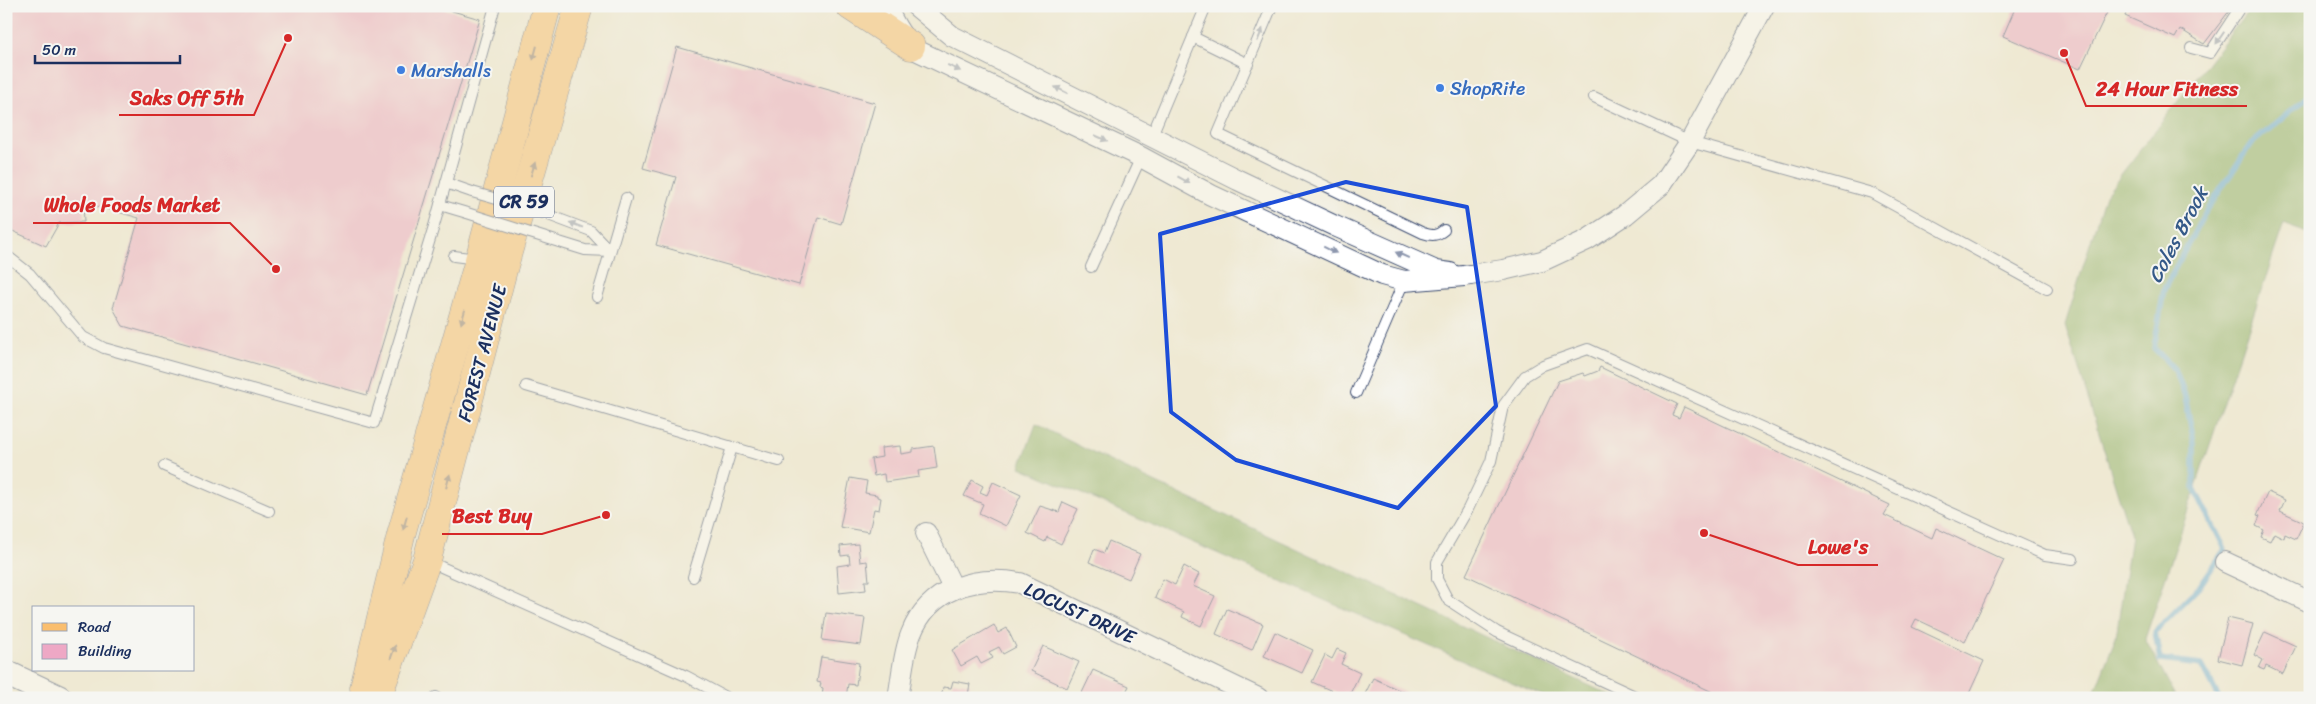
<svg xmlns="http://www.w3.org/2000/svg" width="2316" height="704" font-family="Sriracha,sans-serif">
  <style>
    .forest { fill: #88ae63; stroke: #526e60 }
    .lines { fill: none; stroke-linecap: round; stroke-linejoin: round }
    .stream { stroke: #61a8d7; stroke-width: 5.5 }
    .building { fill: #eea8c5 }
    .service-casing { stroke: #3b4b70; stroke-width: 12 }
    .minor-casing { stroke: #3b4b70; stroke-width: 22 }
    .tertiary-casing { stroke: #3b4b70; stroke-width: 27 }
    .primary-casing { stroke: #3b4b70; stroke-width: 29 }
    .service { stroke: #fff; stroke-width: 10 }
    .minor { stroke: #fff; stroke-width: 20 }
    .tertiary { stroke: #fff; stroke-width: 25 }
    .primary { stroke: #fabe6e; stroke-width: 28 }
    .service-bridge-casing { stroke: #3b4b70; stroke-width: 12; stroke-linecap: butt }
    .service-bridge { stroke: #fff; stroke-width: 10 }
    .oneway { fill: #8d97ae }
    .oneway2 { fill: #8a7666 }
    .marked { fill: none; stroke: #1d4ed8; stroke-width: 4; stroke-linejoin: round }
    .shop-dot { fill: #3f7fe0; stroke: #f6f6f2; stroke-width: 2 }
    .labels { text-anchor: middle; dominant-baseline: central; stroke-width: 4; stroke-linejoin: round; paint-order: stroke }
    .shield { fill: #f6f6f2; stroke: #5d6b8a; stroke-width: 1 }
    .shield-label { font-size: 18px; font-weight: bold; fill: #1b2f5e }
    .shop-label { font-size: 19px; fill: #366cbe; stroke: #f6f6f2; text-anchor: start }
    .street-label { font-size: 19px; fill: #1b2f5e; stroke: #f6f6f2 }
    .water-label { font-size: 20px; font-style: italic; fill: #345988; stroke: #f6f6f2 }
    .leader { fill: none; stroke: #d62828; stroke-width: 2 }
    .callout-dot { fill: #d62828; stroke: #f6f6f2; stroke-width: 2 }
    .callout-label { font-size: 20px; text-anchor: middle; font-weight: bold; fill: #d62828; stroke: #f6f6f2; stroke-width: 4; stroke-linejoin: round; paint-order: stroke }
  </style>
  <rect width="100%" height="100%" fill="#f6f6f2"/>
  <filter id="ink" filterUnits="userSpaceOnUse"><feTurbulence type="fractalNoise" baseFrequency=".02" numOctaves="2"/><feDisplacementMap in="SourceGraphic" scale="10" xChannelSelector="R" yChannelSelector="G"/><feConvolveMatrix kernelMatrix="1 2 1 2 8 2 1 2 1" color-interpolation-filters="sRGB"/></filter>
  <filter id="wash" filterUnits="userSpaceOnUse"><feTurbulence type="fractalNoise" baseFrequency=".0096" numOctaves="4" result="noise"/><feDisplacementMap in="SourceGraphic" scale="20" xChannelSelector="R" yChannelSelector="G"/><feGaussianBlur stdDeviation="1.12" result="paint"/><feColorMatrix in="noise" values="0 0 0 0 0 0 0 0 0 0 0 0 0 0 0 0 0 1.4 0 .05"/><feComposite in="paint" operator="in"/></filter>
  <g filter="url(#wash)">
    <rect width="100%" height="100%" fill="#efe9d3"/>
    <g class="forest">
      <path d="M2252,6h58v228l-26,-11 -139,416 31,59h-84l24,-61 15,-101 -66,-211 40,-130z"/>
      <path d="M1036,424l65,33 515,241h-68l-528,-231z"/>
    </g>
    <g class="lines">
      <path class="stream" d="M2219,698l-17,-33 -42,-5 -5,-28 44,-45 26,-38 -31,-61v-45l-9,-47 -10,-26 -21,-22 10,-59 39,-73 47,-71 60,-50"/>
    </g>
    <g id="blocks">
      <g class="building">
        <path d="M6,6h429l45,13 -113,376 -244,-69 -10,-18 26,-90 -56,-16 1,20 -25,1 -13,23 -40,-18z"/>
        <path d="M2016,6h94l-30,63 -77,-33z"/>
        <path d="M2129,6h104l-29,38 -24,-15 -5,9 -50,-22z"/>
        <path d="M677,47l198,56 -34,121 -23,-7 -19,68 -143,-40 20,-68 -33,-9z"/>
        <path d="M1600,367l77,37 -5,11 7,3 5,-11 206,98 -6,10 48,23 4,-10 68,32 -39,82 -49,-23 -4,8 72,34 -17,37h-242l-259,-123 92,-194 25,-8 2,3 13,-5z"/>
        <path d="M900,446l1,8 12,-2v-3l21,-3 3,22 -19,3 1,6 -34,5 -1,-8 -10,2 -3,-17 11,-2 -1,-9z"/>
        <path d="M850,478l17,3 -2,12 12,2v2l4,1 -2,12 -5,-1 -5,23 -29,-5z"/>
        <path d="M972,480l11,6 -3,6 7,3 6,-13 28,13 -15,31 -27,-13 4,-9 -19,-8z"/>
        <path d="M2268,492l17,8 -5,11 24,11 -8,17 -11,-5 -1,4 -10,-5 -4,8 -9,-4 3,-7 -8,-4 4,-10 -3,-1z"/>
        <path d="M1063,502l15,7 -17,35 -14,-7 -2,5 -18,-9 13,-27 19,6z"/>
        <path d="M1109,541l31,13 -11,25 -40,-17 5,-13 10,4z"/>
        <path d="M858,544l2,18 7,-1 2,20h-4l1,9 -27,3 -2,-27 13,-2 -1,-9 -8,1 -1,-10z"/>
        <path d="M1184,566l15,8 -6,12 22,10 -14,30 -19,-9 2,-5 -29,-14 8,-19 12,6z"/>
        <path d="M1227,609l36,15 -11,26 -36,-16z"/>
        <path d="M826,613l39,5 -4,27 -39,-5z"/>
        <path d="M2228,618l25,6 -11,41 -24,-6z"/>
        <path d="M994,625l4,8 9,-5 9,19 -13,7 -4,-7 -10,5 4,6 -12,6 -4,-7 -16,9 -9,-16z"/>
        <path d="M1275,632l38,18 -11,23 -38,-17z"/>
        <path d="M2265,632l31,14 -13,28 -17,-8 -2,4 -5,-2 4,-8 -9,-5z"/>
        <path d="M1043,646l36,16 -12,26 -36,-17z"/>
        <path d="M1337,649l9,4 -5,11 19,9 -12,25 -36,-16 13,-27 7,4z"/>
        <path d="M821,657l38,6 -3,22 -8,-1 -2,14 -24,-1 1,-9 -3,-1 1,-4 -4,-1z"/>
        <path d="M1093,670l36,16 -6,12h-35l-7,-3z"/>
        <path d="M1373,678l35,16 -2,4h-43z"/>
        <path d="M953,681l17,3 -2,11 6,3h-33l2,-11 8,1z"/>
      </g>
    </g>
  </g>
  <g filter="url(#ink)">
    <use href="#blocks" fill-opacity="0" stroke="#3b4b70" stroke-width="1"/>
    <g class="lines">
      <defs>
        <g id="service">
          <path d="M1272,6l-54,128 205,99c9,3 14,3 21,-3"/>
          <path d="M1193,37l55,27"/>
          <path d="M2191,48l19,5 31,-47"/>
          <path d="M1594,97l96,45 182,51 175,96"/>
          <path d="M1152,135l54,-129"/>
          <path d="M446,183l26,9"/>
          <path d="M440,205l27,8"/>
          <path d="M535,210l56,21 19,20"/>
          <path d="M530,233l55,17 25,1"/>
          <path d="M6,255l24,19 53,63 21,11 270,75 60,-197 61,-220"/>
          <path d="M454,256l23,3"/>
          <path d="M1091,267l50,-110"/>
          <path d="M597,297l29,-99"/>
          <path d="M526,386l253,75"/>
          <path d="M1356,393l48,-112"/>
          <path d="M164,466l105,45"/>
          <path d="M428,561l258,115 41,22"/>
          <path d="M693,577l39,-130"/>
          <path d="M436,697l2,1"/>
          <path d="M1639,698l-142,-66 -49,-32 -11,-21v-17l31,-53 23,-48 12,-55 22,-30 18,-11 45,-16 457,206 28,4"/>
        </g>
        <g id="minor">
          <path d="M886,6c7,16 16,34 30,44l225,107 70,38 171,80 22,6 60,-5 39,-6 39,-9 45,-21 38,-25 36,-30 29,-43 74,-136"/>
          <path d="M916,6l36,30 286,144 97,46 101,45 14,2"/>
          <path d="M926,533l27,55"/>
          <path d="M2225,562l85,40"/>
          <path d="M898,698c4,-21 5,-44 13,-64 18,-46 64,-59 109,-51l238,115"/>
        </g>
        <path id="tertiary" d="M6,673l53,25"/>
        <g id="primary">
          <path d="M850,6l61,40"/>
          <path d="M364,688l37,-153 78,-275 68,-254"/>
          <path d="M377,698l50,-138 77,-294 75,-260"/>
        </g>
      </defs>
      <use href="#service" class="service-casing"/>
      <use href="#minor" class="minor-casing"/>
      <use href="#tertiary" class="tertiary-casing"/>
      <use href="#primary" class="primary-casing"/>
      <use href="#service" class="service"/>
      <use href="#minor" class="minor"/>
      <use href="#tertiary" class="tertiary"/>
      <use href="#primary" class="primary"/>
      <defs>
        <g id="service-bridge">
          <path d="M472,192l63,18"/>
          <path d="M467,213l63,20"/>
        </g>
      </defs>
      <use href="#service-bridge" class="service-bridge-casing"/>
      <use href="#service-bridge" class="service-bridge"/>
    </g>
    <defs><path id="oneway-solid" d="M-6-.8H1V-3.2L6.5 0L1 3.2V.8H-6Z" transform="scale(1.25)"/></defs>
    <g class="oneway">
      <use href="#oneway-solid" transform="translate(1260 35) rotate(-67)"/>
      <use href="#oneway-solid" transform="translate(2220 38) rotate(124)"/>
      <use href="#oneway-solid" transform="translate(954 68) rotate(25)"/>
      <use href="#oneway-solid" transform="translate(1061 90) rotate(-154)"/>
      <use href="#oneway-solid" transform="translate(1101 138) rotate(24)"/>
      <use href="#oneway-solid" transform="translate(1184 180) rotate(29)"/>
      <use href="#oneway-solid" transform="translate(576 225) rotate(-159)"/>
      <use href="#oneway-solid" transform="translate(1330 250) rotate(26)"/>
      <use href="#oneway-solid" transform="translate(1402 255) rotate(-156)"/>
    </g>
    <g class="oneway2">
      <use href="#oneway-solid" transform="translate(535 53) rotate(105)"/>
      <use href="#oneway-solid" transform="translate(533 169) rotate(-73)"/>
      <use href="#oneway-solid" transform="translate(463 317) rotate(106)"/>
      <use href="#oneway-solid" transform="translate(448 481) rotate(-75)"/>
      <use href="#oneway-solid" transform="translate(405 523) rotate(106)"/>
      <use href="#oneway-solid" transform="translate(393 652) rotate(-70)"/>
    </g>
  </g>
  <path d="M0 0H2316V704H0ZM1346,182l121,25 29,199 -98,102 -162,-48 -65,-48 -11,-178z" fill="#efe9d3" fill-opacity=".55" fill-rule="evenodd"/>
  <path class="marked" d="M1346,182l121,25 29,199 -98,102 -162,-48 -65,-48 -11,-178z"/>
  <g class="shop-dot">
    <circle cx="401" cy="70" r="5"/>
    <circle cx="1440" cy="88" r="5"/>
  </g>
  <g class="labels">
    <rect class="shield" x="494" y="186.5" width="60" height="31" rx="4"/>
    <g class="shield-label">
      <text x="524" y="202">CR 59</text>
    </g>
    <g class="shop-label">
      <text x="411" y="70">Marshalls</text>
      <text x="1450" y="88">ShopRite</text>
    </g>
    <g class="street-label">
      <text transform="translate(482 353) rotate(-75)">FOREST AVENUE</text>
      <text transform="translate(1080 613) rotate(25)">LOCUST DRIVE</text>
    </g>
    <g class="water-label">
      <text transform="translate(2178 235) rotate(-62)">Coles Brook</text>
    </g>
  </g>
  <path class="leader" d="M2064 53L2086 106H2247M288 38L254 115H119M276 269L230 223H33M606 515L542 534H442M1704 533L1798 565H1878"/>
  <g class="callout-dot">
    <circle cx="2064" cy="53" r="5"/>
    <circle cx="288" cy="38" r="5"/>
    <circle cx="276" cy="269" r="5"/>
    <circle cx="606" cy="515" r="5"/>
    <circle cx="1704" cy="533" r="5"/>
  </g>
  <g class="callout-label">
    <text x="2167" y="96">24 Hour Fitness</text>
    <text x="187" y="105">Saks Off 5th</text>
    <text x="132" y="212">Whole Foods Market</text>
    <text x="492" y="523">Best Buy</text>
    <text x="1838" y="554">Lowe's</text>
  </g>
  <rect width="2316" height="704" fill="none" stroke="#f6f6f2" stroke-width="25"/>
  <rect x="32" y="606" width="162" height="65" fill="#f6f6f2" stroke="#9ea6b7"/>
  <rect x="42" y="623" width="25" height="8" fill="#fabe6e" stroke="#9ea6b7"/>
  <text x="78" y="632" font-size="15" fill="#1b2f5e">Road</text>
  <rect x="42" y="644" width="25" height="15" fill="#eea8c5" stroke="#9ea6b7"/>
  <text x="78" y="656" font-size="15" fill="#1b2f5e">Building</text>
  <path d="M35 55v8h145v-8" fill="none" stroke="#1b2f5e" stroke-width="2.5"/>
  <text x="42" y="55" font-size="15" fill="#1b2f5e" stroke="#f6f6f2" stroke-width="4" paint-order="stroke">50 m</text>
</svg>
